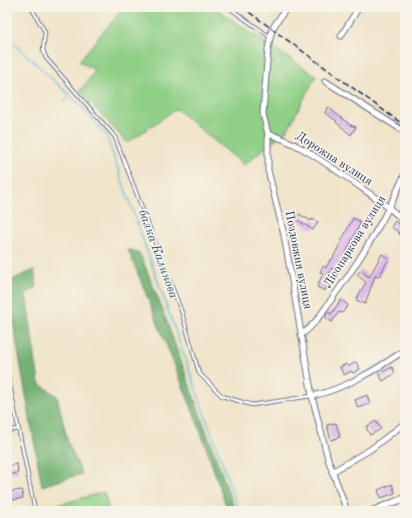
<svg xmlns="http://www.w3.org/2000/svg" width="412" height="518" font-family="'Old Standard TT',serif">
  <style>
    .green { fill: #8fcf86; stroke: #557f72 }
    .forest { fill: #73b273; stroke: #477068 }
    .lines { fill: none; stroke-linecap: round; stroke-linejoin: round }
    .stream { stroke: #56bad4; stroke-width: 1.5 }
    .building { fill: #dcb0eb }
    .service-casing { stroke: #666e83; stroke-width: 4.5 }
    .minor-casing { stroke: #666e83; stroke-width: 7 }
    .tertiary-casing { stroke: #666e83; stroke-width: 8 }
    .path { stroke: #666e83; stroke-width: 1; stroke-dasharray: 1 3; stroke-linecap: butt }
    .service { stroke: #fff; stroke-width: 2.5 }
    .minor { stroke: #fff; stroke-width: 5 }
    .tertiary { stroke: #fff; stroke-width: 6 }
    .rail { stroke: #1b2f5e; stroke-width: 1.5; stroke-dasharray: 6 3; stroke-linecap: butt }
    .labels { text-anchor: middle; dominant-baseline: central; stroke-width: 3.5; stroke-linejoin: round; paint-order: stroke }
    .street-label { font-size: 12px; fill: #1b2f5e; stroke: #f7f3e8 }
    .water-label { font-size: 13px; font-style: italic; fill: #2d5981; stroke: #f7f3e8 }
  </style>
  <rect width="100%" height="100%" fill="#f7f3e8"/>
  <filter id="ink" filterUnits="userSpaceOnUse"><feTurbulence type="fractalNoise" baseFrequency=".025" numOctaves="2"/><feDisplacementMap in="SourceGraphic" scale="8" xChannelSelector="R" yChannelSelector="G"/><feConvolveMatrix kernelMatrix="1 2 1 2 8 2 1 2 1" color-interpolation-filters="sRGB"/></filter>
  <filter id="wash" filterUnits="userSpaceOnUse"><feTurbulence type="fractalNoise" baseFrequency=".012" numOctaves="4" result="noise"/><feDisplacementMap in="SourceGraphic" scale="16" xChannelSelector="R" yChannelSelector="G"/><feGaussianBlur stdDeviation="0.9" result="paint"/><feColorMatrix in="noise" values="0 0 0 0 0 0 0 0 0 0 0 0 0 0 0 0 0 1.4 0 .05"/><feComposite in="paint" operator="in"/></filter>
  <g filter="url(#wash)">
    <rect width="100%" height="100%" fill="#f0e4c9"/>
    <g class="green">
      <path d="M124,7h89l103,69 -28,53 -44,36 -68,-56 -49,34 -47,-52 15,-20 -16,-10z"/>
      <path d="M104,492l5,19h-58l-1,-4z"/>
    </g>
    <g class="forest">
      <path d="M128,249l12,5 20,49 74,205 -6,3 -30,-87z"/>
      <path d="M34,270l3,17 -11,7 13,89 18,13 11,47 14,31 -40,12 -35,-198v-6z"/>
    </g>
    <g class="lines">
      <path class="stream" d="M7,37l71,66 28,32 133,376"/>
    </g>
    <g id="blocks">
      <g class="building">
        <path d="M328,107l22,18 6,2 -5,8 -15,-13 1,-1 -12,-8z"/>
        <path d="M299,214l12,7 1,-2 6,3 -5,8 -17,-11z"/>
        <path d="M353,218l8,4 -19,39 -2,-1 -5,9 -3,-1 -4,8 3,2 -6,13 -8,-4 6,-14 -3,-1 3,-6 3,2 4,-8h2z"/>
        <path d="M395,221l10,7v11l-6,-5 1,-1 -9,-6z"/>
        <path d="M382,254l7,5 -10,18 -4,-1 -10,28 -9,-4 10,-18 -9,-7 4,-5 8,7z"/>
        <path d="M341,300l7,5 -6,8 -3,-1 -7,10 -7,-5 3,-5 3,2z"/>
        <path d="M356,362l4,7 -7,4 -2,-2 -7,4 -4,-8 6,-3 2,3z"/>
        <path d="M392,367l3,6 -12,8 -4,-7z"/>
        <path d="M367,395l3,9 -12,4 -3,-8z"/>
        <path d="M376,421l5,8 -11,6 -4,-8z"/>
        <path d="M336,423l4,14 -9,3 -4,-15z"/>
        <path d="M17,464l1,9 -11,2v-9z"/>
        <path d="M392,484l3,9 -14,5 -3,-8z"/>
        <path d="M22,490l1,8 -15,3 -1,-9z"/>
      </g>
    </g>
  </g>
  <g filter="url(#ink)">
    <use href="#blocks" fill-opacity="0" stroke="#666e83" stroke-width="1"/>
    <g class="lines">
      <defs>
        <g id="service">
          <path d="M31,7l14,25 -2,18 3,8 69,79 67,176 17,60 23,23 30,9 59,-9"/>
          <path d="M228,7l42,30"/>
          <path d="M7,371l28,140"/>
          <path d="M7,431l11,-2"/>
        </g>
        <g id="minor">
          <path d="M287,7l-15,22 -4,20 -5,65 5,20v36l16,65 28,161 16,63 19,52"/>
          <path d="M341,36l18,-29"/>
          <path d="M325,81l77,49 3,4"/>
          <path d="M268,134c30,8 55,28 81,45 19,14 39,26 56,43"/>
          <path d="M301,335c13,-9 21,-22 30,-35 29,-39 54,-81 74,-126"/>
          <path d="M312,396c33,-7 65,-27 93,-46"/>
          <path d="M332,472l39,-23 34,-26"/>
        </g>
        <path id="tertiary" d="M372,511l33,-13"/>
      </defs>
      <use href="#service" class="service-casing"/>
      <use href="#minor" class="minor-casing"/>
      <use href="#tertiary" class="tertiary-casing"/>
      <path class="path" d="M63,100l7,-7"/>
      <use href="#service" class="service"/>
      <use href="#minor" class="minor"/>
      <use href="#tertiary" class="tertiary"/>
      <path class="rail" d="M242,7l163,119"/>
    </g>
  </g>
  <g class="labels">
    <g class="street-label">
      <text transform="translate(334 159) rotate(33)">Дорожна вулиця</text>
      <text transform="translate(355 242) rotate(-58)">Лісопаркова вулиця</text>
      <text transform="translate(298 260) rotate(79)">Поздовжня вулиця</text>
    </g>
    <g class="water-label">
      <text transform="translate(158 254) rotate(70)">балка Калинова</text>
    </g>
  </g>
  <rect width="412" height="518" fill="none" stroke="#f7f3e8" stroke-width="24"/>
</svg>
